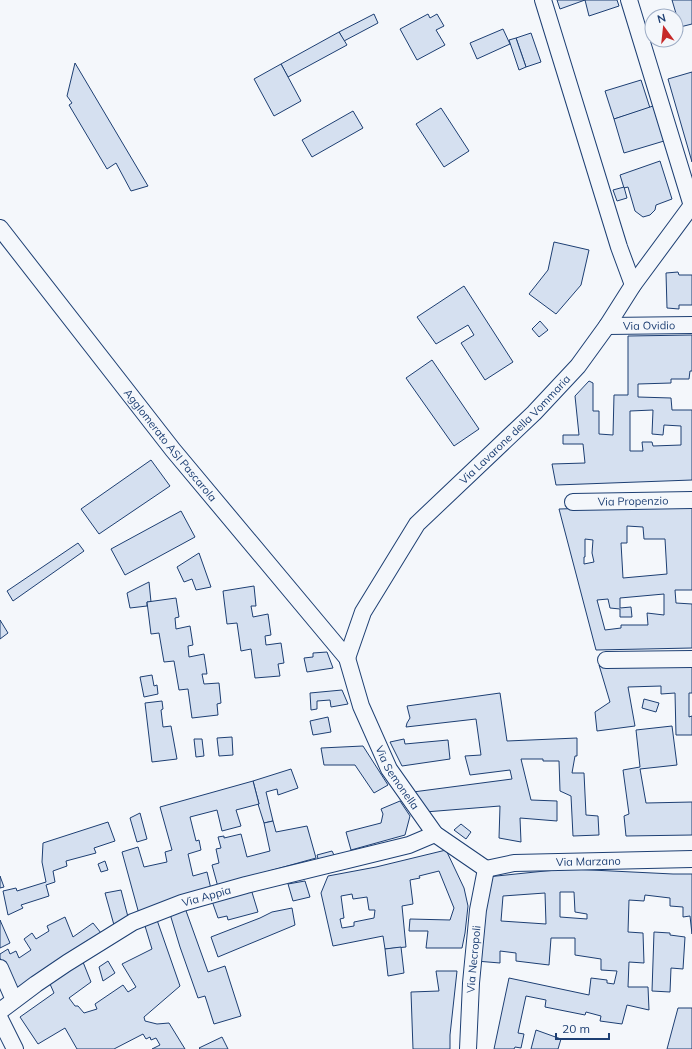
<svg xmlns="http://www.w3.org/2000/svg" width="692" height="1049" font-family="Mulish,sans-serif">
  <style>
    .building { fill: #d5e0f0; stroke: #1d3f73; fill-rule: evenodd }
    .lines { fill: none; stroke-linecap: round; stroke-linejoin: round }
    .street-casing { stroke: #1d3f73; stroke-width: 18 }
    .street { stroke: #f4f7fb; stroke-width: 16 }
    .labels { text-anchor: middle; dominant-baseline: central; stroke-width: 3; stroke-linejoin: round; paint-order: stroke }
    .street-label { font-size: 11px; fill: #1d3f73; stroke: #f4f7fb }
  </style>
  <rect width="100%" height="100%" fill="#f4f7fb"/>
  <g class="building">
    <path d="M557,0h60l2,6 -30,10 -4,-16 -25,9z"/>
    <path d="M672,0h20v24l-12,3z"/>
    <path d="M374,14l4,9 -34,18 -5,-9z"/>
    <path d="M428,14l2,4 7,-4 7,12 -8,4 9,15 -28,15 -17,-31z"/>
    <path d="M503,29l7,15 -33,15 -7,-16z"/>
    <path d="M339,32l8,13 -59,32 -7,-13z"/>
    <path d="M531,33l10,29 -15,5 -10,-29z"/>
    <path d="M516,38l10,29 -7,3 -10,-30z"/>
    <path d="M75,63l73,123 -17,5 -15,-28 -9,6 -38,-64 3,-2 -5,-7z"/>
    <path d="M281,64l20,37 -27,15 -20,-37z"/>
    <path d="M692,72v90l-24,-83z"/>
    <path d="M641,80l9,28 -36,11 -9,-28z"/>
    <path d="M653,106l11,35 -40,12 -10,-34z"/>
    <path d="M441,108l28,43 -25,16 -28,-43z"/>
    <path d="M353,111l10,17 -51,29 -10,-17z"/>
    <path d="M660,161l12,38 -16,6 -1,5 -5,5 -7,2 -8,-6 -7,-24 -4,1 -4,-13z"/>
    <path d="M624,187l3,11 -10,3 -4,-11z"/>
    <path d="M554,242l35,8 -8,35 -25,29 -27,-20 19,-24z"/>
    <path d="M678,272l1,3h13v30h-13v4l-12,-1 -1,-35z"/>
    <path d="M464,286l49,76 -28,18 -24,-37 13,-8 -6,-10 -32,19 -19,-27z"/>
    <path d="M540,321l8,9 -9,7 -7,-8z"/>
    <path d="M692,335v36h-2l-1,8h-18v4l-33,1v13l33,1 1,12h20v70l-136,5 -4,-21 33,-1 -2,-19h-20v-9h16l-4,-39 14,-15 4,2v28h6v23l14,1 1,-40h14v-59zM653,410l-1,24 11,1 1,-10 17,1v19l-28,1 -1,-4h-10l1,9h-13v-40z"/>
    <path d="M432,360l47,69 -25,17 -48,-68z"/>
    <path d="M151,460l19,26 -71,48 -18,-25z"/>
    <path d="M692,505v85h-17l1,13 16,1v44l-96,2 -37,-141zM627,526l16,1 1,12h21l2,35 -44,4 -2,-35h6zM585,539l8,1 -1,13 2,9 -10,2v-7h1zM664,594v21l-17,-2 1,12h-27v3l-16,2 -8,-30 11,-1 2,9 10,1v8h12l-1,-10 -11,1v-10z"/>
    <path d="M181,511l14,26 -70,38 -14,-26z"/>
    <path d="M78,543l6,8 -71,50 -6,-10z"/>
    <path d="M199,553l12,34 -15,3 -4,-11 -8,3 -7,-15z"/>
    <path d="M149,582l2,20h-4v4l-17,2 -3,-15z"/>
    <path d="M254,586l2,20h-5l2,11 15,-3 3,21 -6,1 1,9 15,-2 3,20 -6,1 2,12 -25,2 -4,-29 -10,2 -4,-28 -10,1 -4,-33z"/>
    <path d="M176,598l3,19 -4,1 1,11 14,-3 3,19 -5,1 1,11 15,-3 3,20h-5l2,10 15,-1 2,20 -4,1 1,11 -26,3 -4,-29 -9,1 -5,-29 -10,1 -5,-29 -8,1 -4,-32z"/>
    <path d="M0,620l8,13 -8,6z"/>
    <path d="M327,652l6,16 -26,4 -3,-14 9,-1v-4z"/>
    <path d="M692,664v29h-3v24l3,-1v19h-16l-1,-42 -14,1v-8l-33,1 7,39 -38,5 -2,-19 15,-10 -11,-37z"/>
    <path d="M152,675l2,11 3,-1 1,9 -14,3 -4,-20z"/>
    <path d="M342,690l6,14 -17,3 -1,-7 -13,1v8l-6,1 -1,-17z"/>
    <path d="M500,693l7,48 70,-3v18h-2l-3,17h12l2,42 12,1 1,19 -26,1 -2,-40 -11,-5 -1,-30h-16v-2h-22l10,41 26,1v20l-37,-3 1,24 -22,-4 1,-32 -75,6 -12,-20 99,-13 -2,-9 -40,5 -5,-19 16,-1 -5,-36 -70,8 1,-4 3,-5 -3,-12z"/>
    <path d="M644,699l15,4 -3,9 -14,-4z"/>
    <path d="M162,701l1,8 -2,1 2,17 8,-1 6,33 -25,3 -7,-59z"/>
    <path d="M328,717l3,15 -18,3 -3,-14z"/>
    <path d="M672,726l5,39 -37,4 6,34 46,-1v33l-66,1 -2,-20 5,-2 -6,-44 17,-3 -4,-37z"/>
    <path d="M232,737l1,18 -14,1 -2,-18z"/>
    <path d="M194,739h8l2,17 -8,1z"/>
    <path d="M404,739l1,5 43,-4 2,19 -48,7 -12,-24z"/>
    <path d="M363,746l25,39 -14,8 -19,-28h-31l-3,-17z"/>
    <path d="M291,769l7,19 -20,7 -1,-6 -11,3 7,29 -9,2 -6,-19h1l-6,-23z"/>
    <path d="M253,781l6,23 -23,6 5,16 -19,5 -5,-21 -27,7 6,24 3,-1 2,10 -13,4 5,22 14,-4 4,17 -72,25 -17,-62 16,-5 6,20 23,-5 -2,-10 7,-2 -12,-43z"/>
    <path d="M400,801l10,15 -5,19 -54,15 -5,-18 35,-9 2,-9 -2,-5z"/>
    <path d="M140,813l7,26 -10,3 -7,-24z"/>
    <path d="M273,821l3,11 31,-6 9,32 -79,22 -19,7 -6,-22 7,-2 -3,-14 5,-1 -3,-11 6,-1v2l17,-4 6,23 23,-6 -6,-28z"/>
    <path d="M108,822l7,19 -21,7 2,5 -30,8 1,5 -14,5 2,11 -9,3 3,11 -28,9 2,3 -15,7 -5,-24 13,-3 1,3 29,-9 -4,-20 1,-19z"/>
    <path d="M461,824l10,8 -5,7 -12,-9z"/>
    <path d="M446,850l18,38 4,18 -3,27 -3,15h-36l2,-17h-19l1,-12 40,1 4,-12 -15,-37 -20,5 1,2 -10,2 3,24 -11,2 4,41 -21,2 -2,-13 -50,10 -12,-53 7,-17 48,-9zM352,894l1,5 14,-2 2,13h6l-1,8 -20,4v4l-12,2 -2,-9 4,-1 -3,-22z"/>
    <path d="M332,851l3,6 -16,5 -2,-7z"/>
    <path d="M105,861l3,9 -7,2 -3,-8z"/>
    <path d="M571,869l102,5h19v60l-2,-18 -7,1v-10l-13,-1v-8l-25,-3 -1,6 -15,-1 -1,32 15,1 1,30 -15,-1 -1,25h20l1,23 -22,-5 -5,19 -22,-3 1,-5 -15,-4 -1,3 -40,-8 1,-7 -20,-4 -8,37 6,1 -3,14 -6,-1 -1,2h-20l15,-71 80,17 2,-17 16,2v3l7,1 3,-13 -16,-1v-11l-26,-4v-17h-24l-2,27 -33,-4v-8l-16,-2v12l-24,-2 11,-84 58,-6zM560,892h14l1,20 12,2v5l-27,-2zM545,893l1,31 -45,-3 2,-25z"/>
    <path d="M0,876l4,11 -4,1z"/>
    <path d="M305,881l5,16 -17,4 -5,-17z"/>
    <path d="M251,889l7,23 -30,8 -1,-4 -9,2 -6,-17z"/>
    <path d="M121,890l7,27 -14,8 -9,-32z"/>
    <path d="M185,908l23,64 17,-6 16,50 -27,8 -9,-28 -7,2 -18,-51 -10,-33z"/>
    <path d="M292,908l3,17 -77,32 -7,-20 49,-19 12,-6z"/>
    <path d="M65,917l8,20 20,-14 8,10 -83,59 -18,-34v-4l8,-5 2,5 6,-3 3,7 12,-8 -7,-11 8,-6 4,6 13,-8 -2,-5z"/>
    <path d="M0,920l10,23 -10,5z"/>
    <path d="M157,920l23,66 -36,31 1,4 12,3 12,-1 16,26h-33l8,-4 -4,-7 -5,2 -1,-3 -4,2 -3,-5 -29,15h-37l-12,-21 -27,16 -18,-27 34,-24 -4,-9 33,-22 8,20 -22,16 6,8h3l6,7 13,-4 -2,-5 28,-19 5,7 8,-5 -14,-23 30,-15 -7,-23z"/>
    <path d="M654,932l16,1v2l15,2 -2,32 -12,-1 -1,24 -18,-1z"/>
    <path d="M401,947l3,26 -16,3 -3,-27z"/>
    <path d="M108,961l7,12 -12,8 -4,-14z"/>
    <path d="M436,971h21l-7,64v14h-37l-2,-57 28,-1z"/>
    <path d="M678,1008h14v41h-25z"/>
    <path d="M536,1030l25,9 -3,10h-27z"/>
    <path d="M222,1037l6,12h-28l-1,-1z"/>
  </g>
  <g class="lines">
    <defs>
      <g id="street">
        <path d="M543,0l76,247 14,38"/>
        <path d="M629,0l63,206"/>
        <path id="s1" d="M0,228l173,222 174,208 14,48 28,63 46,65 51,35"/>
        <path id="s2" d="M607,326l85,-1"/>
        <path id="s3" d="M573,502l119,-2"/>
        <path id="s4" d="M347,658l16,-46 54,-88 117,-111 44,-47 29,-40 26,-41 59,-80"/>
        <path d="M606,660l86,-1"/>
        <path id="s5" d="M486,869l28,-6 178,-4"/>
        <path d="M0,968l14,32"/>
        <path id="s6" d="M0,1011l36,-27 31,-21 66,-41 49,-19 64,-18 163,-40 26,-11"/>
        <path d="M0,1019l15,30"/>
        <path id="s7" d="M468,1049l3,-66 7,-73 8,-41"/>
      </g>
    </defs>
    <use href="#street" class="street-casing"/>
    <use href="#street" class="street"/>
  </g>
  <g class="labels">
    <g class="street-label">
      <text stroke="none"><textPath href="#s2" startOffset="42">Via Ovidio</textPath></text>
      <text stroke="none"><textPath href="#s4" startOffset="288">Via Lavarone della Vommaria</textPath></text>
      <text stroke="none"><textPath href="#s1" startOffset="276">Agglomerato ASI Pascarola</textPath></text>
      <text stroke="none"><textPath href="#s3" startOffset="60">Via Propenzio</textPath></text>
      <text stroke="none"><textPath href="#s1" startOffset="683">Via Semonella</textPath></text>
      <text stroke="none"><textPath href="#s5" startOffset="103">Via Marzano</textPath></text>
      <text stroke="none"><textPath href="#s6" startOffset="238">Via Appia</textPath></text>
      <text stroke="none"><textPath href="#s7" startOffset="90">Via Necropoli</textPath></text>
    </g>
  </g>
  <g transform="translate(664 28) rotate(345)"><circle r="19" fill="#f4f7fb" stroke="#9eadc5"/>
  <path d="M0-3L7 15L0 10L-7 15Z" fill="#c62828"/>
  <text y="-6" font-size="11" font-weight="bold" text-anchor="middle" fill="#1d3f73">N</text>
  </g>
  <path d="M556 1033v6h53v-6" fill="none" stroke="#1d3f73" stroke-width="2"/>
  <text x="562" y="1033" font-size="12" fill="#1d3f73" stroke="#f4f7fb" stroke-width="3" paint-order="stroke">20 m</text>
</svg>
